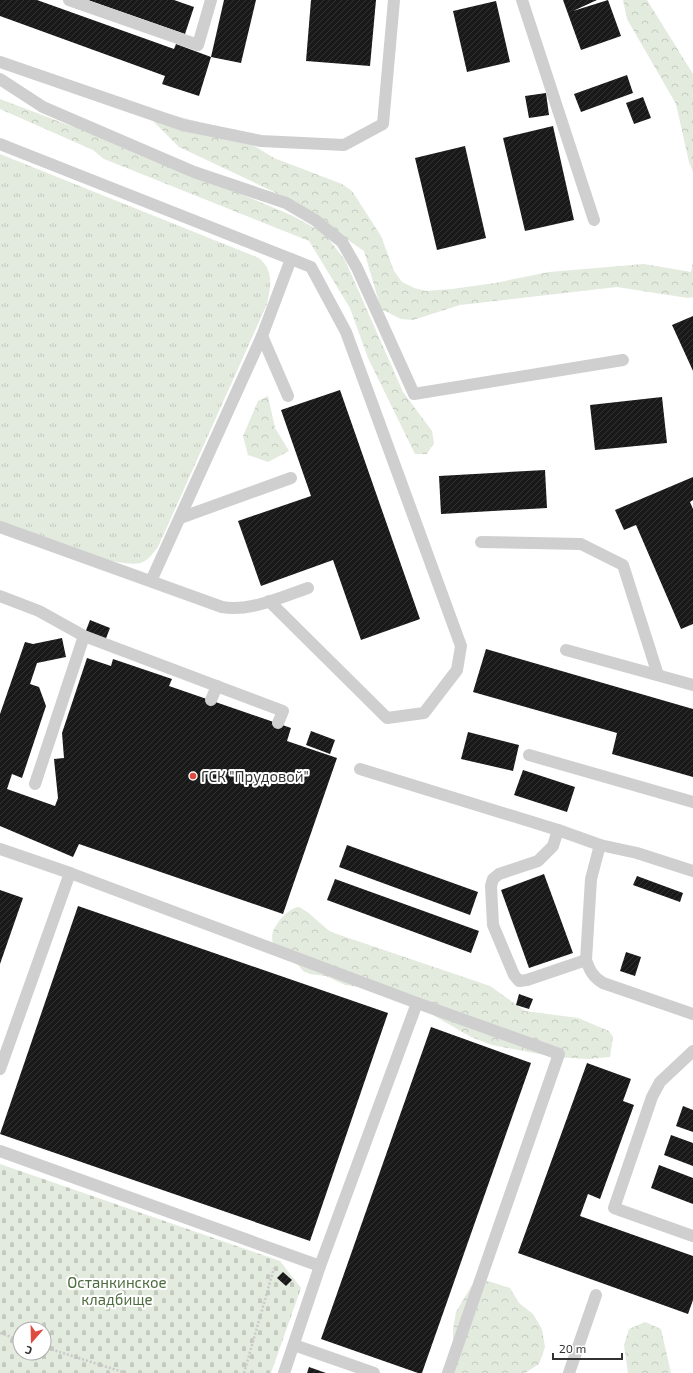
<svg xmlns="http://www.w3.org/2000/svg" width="693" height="1373" font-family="'Exo 2',sans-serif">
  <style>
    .grass { fill: url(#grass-tufts) }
    .forest { fill: url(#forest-crowns) }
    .cemetery { fill: url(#cemetery-stones); fill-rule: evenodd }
    .building { fill: url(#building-hatch) }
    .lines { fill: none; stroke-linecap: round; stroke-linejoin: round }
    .path { stroke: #c9c9c9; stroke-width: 2.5; stroke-dasharray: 2 2; stroke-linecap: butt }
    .service { stroke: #cfcfcf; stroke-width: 12 }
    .poi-dot { fill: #de4a3f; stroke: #fff; stroke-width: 1.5 }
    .labels { text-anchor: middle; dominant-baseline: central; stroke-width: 4; stroke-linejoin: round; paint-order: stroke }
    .poi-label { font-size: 15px; fill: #323232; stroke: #fff; text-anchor: start }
    .park-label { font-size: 15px; fill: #4e6c40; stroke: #fff }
  </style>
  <defs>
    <pattern id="grass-tufts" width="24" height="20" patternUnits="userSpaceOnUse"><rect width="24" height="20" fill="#e3eade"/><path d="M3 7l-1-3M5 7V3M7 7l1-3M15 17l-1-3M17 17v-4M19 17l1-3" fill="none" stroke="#c3c9bf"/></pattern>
    <pattern id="forest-crowns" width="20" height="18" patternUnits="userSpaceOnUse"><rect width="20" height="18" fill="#e3eade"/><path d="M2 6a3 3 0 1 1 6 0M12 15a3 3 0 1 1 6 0" fill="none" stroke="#c3c9bf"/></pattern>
    <pattern id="cemetery-stones" width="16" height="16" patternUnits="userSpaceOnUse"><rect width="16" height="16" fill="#e3eade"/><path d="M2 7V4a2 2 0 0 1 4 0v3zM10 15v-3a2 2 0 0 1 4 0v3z" fill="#c3c9bf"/></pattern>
    <pattern id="building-hatch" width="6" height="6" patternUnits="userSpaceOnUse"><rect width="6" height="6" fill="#191919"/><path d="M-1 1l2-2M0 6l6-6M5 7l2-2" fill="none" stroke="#323232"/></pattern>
  </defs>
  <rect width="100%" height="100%" fill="#fff"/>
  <path class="grass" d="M0,154l259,104c15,13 12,28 8,46l-109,243c-5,6 -10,14 -18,16 -26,6 -111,-30 -140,-40z"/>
  <g class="forest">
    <path d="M623,0h24l46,74v98l-4,-10 -13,-58 -49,-85z"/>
    <path d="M0,99l71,27 13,2 207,87 33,18 21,27 58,132 29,39 2,12 -7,11h-12l-47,-96 -18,-50 -41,-67 -205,-82 -11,-9 -93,-41z"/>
    <path d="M162,112l47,13 34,14 31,19 68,26 10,7 29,45 13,35 8,11 12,6 12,3 26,-2 43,-6 54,-11 95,-8 47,8 2,-10v35l-5,1 -71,-11 -157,18 -47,15 -12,-1 -20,-10 -17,-58 -77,-53 -108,-51 -26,-26z"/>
    <path d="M268,396l7,32 14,23 -21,11 -20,-7 -5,-19 15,-35z"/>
    <path d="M299,907c12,6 21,17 32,25l159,54 35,25 53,7 31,13 4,6 -3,20 -22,2 -33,-2 -63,-12 -21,-8 -45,-26 -41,-20 -40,-6 -19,-9 -16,-2 -7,-3 -9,-11 -20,-10c0,-4 -2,-9 -2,-13 1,-12 16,-29 27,-30z"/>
    <path d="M488,1281l22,7 9,15 14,11 9,15 3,18 -6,17 -14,9h-80l8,-27v-17l3,-17 16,-27z"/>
    <path d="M645,1322l16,7 10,44h-43l-4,-28 5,-16z"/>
  </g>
  <path class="cemetery" d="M0,1164l280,97 21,27 -30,85h-271zM20,1329h24v24h-24z"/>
  <g class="building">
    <path d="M0,0h37l137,49 2,-5 35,13 -12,39 -37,-12 3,-8 -165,-60z"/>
    <path d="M88,0h86l20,7 -9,27z"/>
    <path d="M224,0h32l-15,63 -30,-6z"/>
    <path d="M311,0h65l-6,66 -64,-5z"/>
    <path d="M563,0h34l-24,11 35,-11 13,36 -40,14z"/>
    <path d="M496,1l14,61 -43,10 -14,-61z"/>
    <path d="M627,75l6,18 -52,19 -7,-18z"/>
    <path d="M546,93l3,22 -20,3 -4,-22z"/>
    <path d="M643,97l8,21 -17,6 -8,-21z"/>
    <path d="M553,126l21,94 -49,11 -22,-93z"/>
    <path d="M465,146l21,92 -49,12 -22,-92z"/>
    <path d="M693,316v55l-21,-46z"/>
    <path d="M340,390l80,229 -59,21 -28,-80 -72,26 -23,-65 73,-25 -30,-86z"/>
    <path d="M662,397l5,46 -72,7 -5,-45z"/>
    <path d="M545,470l2,38 -106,6 -2,-38z"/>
    <path d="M693,477v23l-3,2 3,7v115l-12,5 -45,-104 -12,5 -9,-20z"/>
    <path d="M90,620l20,8 -5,13 -20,-8z"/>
    <path d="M62,638l4,19 -29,6 -7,21 9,3 7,19 -24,72 -10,-4 -5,15 48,17 3,-8 -4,-39 10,-1 -2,-25 25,-75 24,8 2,-7 59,20 -3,7 122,42 -4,13 50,17 -54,156 -204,-70 -6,13 -73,-31v-112l25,-72 8,2z"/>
    <path d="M486,649l207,60v68l-81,-23 5,-21 -144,-41z"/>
    <path d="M311,731l24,9 -5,14 -24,-9z"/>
    <path d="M468,732l51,13 -6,26 -52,-12z"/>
    <path d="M523,770l52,17 -8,25 -53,-17z"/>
    <path d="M347,845l131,47 -8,23 -131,-48z"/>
    <path d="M544,874l29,79 -44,15 -28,-78z"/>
    <path d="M637,876l46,17 -3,9 -47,-17z"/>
    <path d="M335,879l144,52 -8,22 -144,-53z"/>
    <path d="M0,890l23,8 -23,66z"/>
    <path d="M78,906l310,107 -78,228 -310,-107z"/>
    <path d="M626,952l15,5 -6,19 -15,-5z"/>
    <path d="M519,994l14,5 -4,10 -13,-4z"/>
    <path d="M431,1027l100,36 -109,310h-4l-97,-34z"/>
    <path d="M587,1063l44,16 -8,22 11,4 -34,94 -12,-5 -8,22 113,40v44l-5,14 -170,-61z"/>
    <path d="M683,1106l10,4v22l-17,-6z"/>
    <path d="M671,1135l22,8v23l-29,-11z"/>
    <path d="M659,1165l34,13v26l-42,-16z"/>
    <path d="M283,1272l9,8 -6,6 -9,-8z"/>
    <path d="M309,1367l17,6h-19z"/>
  </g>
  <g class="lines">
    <g class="path">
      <path d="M0,1333l20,7"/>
      <path d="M44,1347l82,26"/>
      <path d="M244,1373l30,-105"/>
    </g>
    <g class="service">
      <path d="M69,0l129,45 13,-45"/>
      <path d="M522,0l72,220"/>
      <path d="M0,62l183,63 78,16 83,4 39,-21 11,-124"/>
      <path d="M0,79l43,28 151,65 92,31 29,17 27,22 15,26 57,126 209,-34"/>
      <path d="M0,144l291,115 -29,77 -111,245"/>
      <path d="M262,336l26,60"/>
      <path d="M180,518l111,-40"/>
      <path d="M0,527l222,80c28,5 60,-10 86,-19"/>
      <path d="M481,542l100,2 42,21 35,110"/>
      <path d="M0,596l39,15 45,25 199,75 -5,12"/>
      <path d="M269,601l118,117 37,-5 33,-43 4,-24 -115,-314 -35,-65 -20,-8"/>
      <path d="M566,650l127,35"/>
      <path d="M211,700l6,-14"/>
      <path d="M529,755l164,47"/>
      <path d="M360,769l198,61 42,15 37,8 56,18"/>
      <path d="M35,784l49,-148"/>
      <path d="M558,830l-5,16 -15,15 -39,13 -6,5 -2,7 2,39 21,50 5,6 8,-1 59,-20"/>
      <path d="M600,845l-9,34 -5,81c4,11 7,17 17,23l90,31"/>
      <path d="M0,849l70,24 347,130 142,51 -111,319"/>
      <path d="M693,1051l-33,31 -8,15 -38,111 79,28"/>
      <path d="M0,1069l70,-196"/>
      <path d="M0,1151l320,115"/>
      <path d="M294,1345l80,28"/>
      <path d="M284,1373l36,-107 97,-263"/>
      <path d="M569,1373l27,-78"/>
    </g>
  </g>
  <circle class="poi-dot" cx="193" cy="776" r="4"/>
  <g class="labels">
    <g class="poi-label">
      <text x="201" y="776">ГСК "Прудовой"</text>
    </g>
    <g class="park-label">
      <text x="117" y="1282">Останкинское<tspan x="117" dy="17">кладбище</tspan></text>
    </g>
  </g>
  <g transform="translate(32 1341) rotate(200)"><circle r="19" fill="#ffffff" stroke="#adadad"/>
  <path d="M0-3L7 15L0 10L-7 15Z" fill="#de4a3f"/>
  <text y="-6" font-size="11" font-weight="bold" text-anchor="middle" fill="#323232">С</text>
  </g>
  <path d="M553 1353v6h69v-6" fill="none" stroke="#323232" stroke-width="2"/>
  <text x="559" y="1353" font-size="12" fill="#323232" stroke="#ffffff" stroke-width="3" paint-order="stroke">20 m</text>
</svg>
